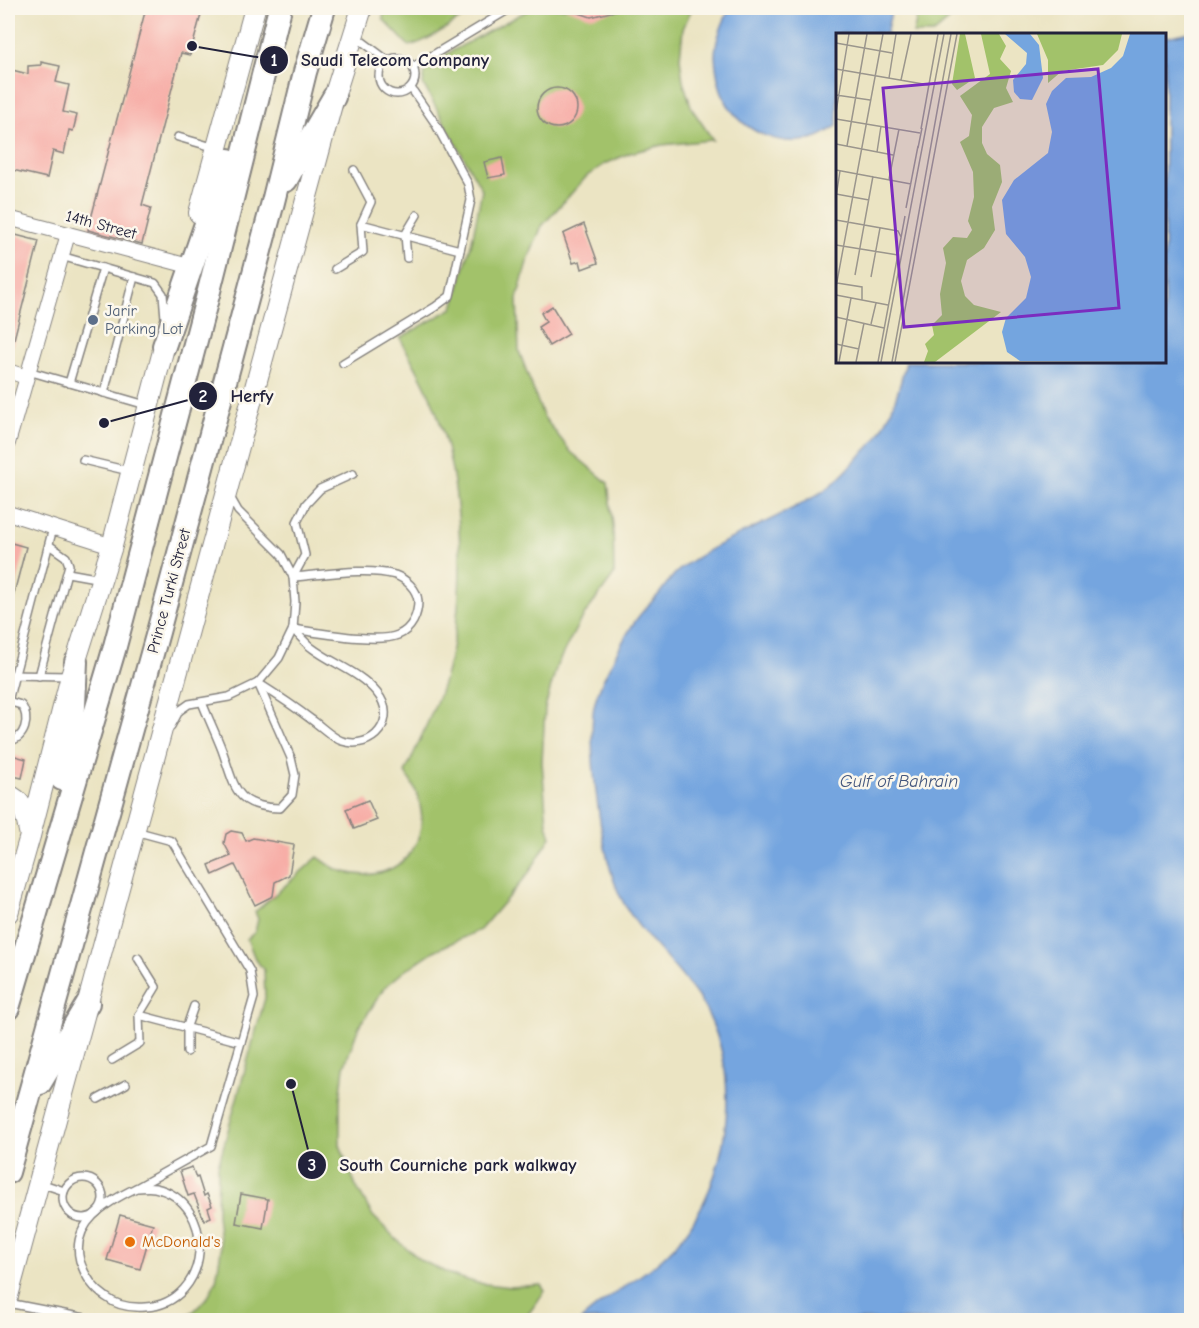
<svg xmlns="http://www.w3.org/2000/svg" width="1199" height="1328" font-family="'Comic Neue',sans-serif">
  <style>
    .green { fill: #a2c26a; stroke: #627252; stroke-width: 1.5 }
    .water { fill: #74a5df; stroke: #4b648d; stroke-width: 1.5 }
    .building { fill: #f7aea7 }
    .lines { fill: none; stroke-linecap: round; stroke-linejoin: round }
    .lane-casing { stroke: #86837f; stroke-width: 10 }
    .street-casing { stroke: #86837f; stroke-width: 16 }
    .secondary-casing { stroke: #86837f; stroke-width: 22 }
    .primary-casing { stroke: #86837f; stroke-width: 26 }
    .lane { stroke: #fff; stroke-width: 7 }
    .street { stroke: #fff; stroke-width: 14 }
    .secondary { stroke: #fff; stroke-width: 20 }
    .primary { stroke: #fff; stroke-width: 22 }
    .service-dot { fill: #5c6f8a; stroke: #fbf7ec; stroke-width: 2 }
    .food-dot { fill: #e8710a; stroke: #fbf7ec; stroke-width: 2 }
    .labels { text-anchor: middle; dominant-baseline: central; stroke-width: 5; stroke-linejoin: round; paint-order: stroke }
    .street-label { font-size: 16px; fill: #22223b; stroke: #fbf7ec }
    .service-label { font-size: 16px; fill: #4e5e75; stroke: #fbf7ec; text-anchor: start }
    .food-label { font-size: 16px; fill: #c56008; stroke: #fbf7ec; text-anchor: start }
    .water-label { font-size: 18px; font-style: italic; fill: #43567d; stroke: #fbf7ec }
    .inset-road { fill: none; stroke: #9b968d; stroke-width: 1.5 }
    .view { fill: #7b2cbf; fill-opacity: 0.15; stroke: #7b2cbf; stroke-width: 3 }
    .inset-edge { fill: none; stroke: #22223b; stroke-width: 3 }
    .leader { fill: none; stroke: #22223b; stroke-width: 2 }
    .callout-dot { fill: #22223b; stroke: #fbf7ec; stroke-width: 2 }
    .mark-label { font-size: 18px; text-anchor: middle; font-weight: bold; fill: #fff }
    .callout-label { font-size: 18px; text-anchor: middle; font-weight: bold; fill: #22223b; stroke: #fbf7ec; stroke-width: 5; stroke-linejoin: round; paint-order: stroke }
  </style>
  <rect width="100%" height="100%" fill="#fbf7ec"/>
  <filter id="ink" filterUnits="userSpaceOnUse"><feTurbulence type="fractalNoise" baseFrequency=".0167" numOctaves="2"/><feDisplacementMap in="SourceGraphic" scale="12" xChannelSelector="R" yChannelSelector="G"/><feConvolveMatrix kernelMatrix="1 2 1 2 8 2 1 2 1" color-interpolation-filters="sRGB"/></filter>
  <filter id="wash" filterUnits="userSpaceOnUse"><feTurbulence type="fractalNoise" baseFrequency=".008" numOctaves="4" result="noise"/><feDisplacementMap in="SourceGraphic" scale="24" xChannelSelector="R" yChannelSelector="G"/><feGaussianBlur stdDeviation="1.35" result="paint"/><feColorMatrix in="noise" values="0 0 0 0 0 0 0 0 0 0 0 0 0 0 0 0 0 1.4 0 .05"/><feComposite in="paint" operator="in"/></filter>
  <g filter="url(#wash)">
    <rect width="100%" height="100%" fill="#ebe4c3"/>
    <g class="green">
      <path d="M384,8h95c-23,11 -44,31 -70,38l-26,-27z"/>
      <path d="M532,8h160l-9,21 -3,29 3,23 9,28 21,31 -51,5 -32,8 -25,11 -18,12 -45,50 -15,36 -10,37 2,52 24,65 28,36 37,31 5,43 1,49 -34,46 -23,44 -12,43 -3,54 5,62 4,13 -23,37 -48,56 -46,21 -31,21 -19,16 -26,41 -14,38 -4,33v45l16,41 17,30 24,24 24,20 30,15 26,8 34,4 30,-2 4,6 -21,29h-344l14,-9 14,-14 8,-16 5,-31 -4,-35 1,-49 47,-168 -1,-29 -8,-8 -9,-22 8,-7 3,-13 -3,-7 63,-55c6,4 13,10 20,13 68,23 108,-44 67,-97 11,-25 23,-50 33,-75 32,-85 28,-211 -5,-295 -9,-22 -22,-44 -33,-65l53,-30 19,-67 10,-51 -59,-106 3,-19z"/>
      <path d="M919,8h51l-12,5 -25,21h-20z"/>
    </g>
    <g class="water">
      <path d="M730,8h162l-6,26h-48l-1,92c-6,3 -13,9 -20,11 -32,12 -71,-3 -89,-32 -8,-13 -12,-33 -13,-49 0,-16 8,-34 15,-48z"/>
      <path d="M1191,32v1288h-610c36,-34 78,-48 108,-92 43,-64 53,-161 11,-228 -23,-36 -61,-64 -80,-104 -19,-41 -31,-137 -27,-183 2,-21 15,-42 24,-61 7,-12 13,-25 22,-36 6,-8 14,-15 20,-22 6,-8 12,-17 19,-23 21,-18 49,-30 73,-42 25,-12 51,-24 74,-39 13,-9 24,-22 34,-33 7,-7 15,-14 20,-23 14,-22 21,-48 27,-72h258l1,-325z"/>
    </g>
    <g id="blocks">
      <g class="building">
        <path d="M146,8h44l12,3 -12,44 -9,-2 -39,152 9,3 -9,36 -54,-14z"/>
        <path d="M564,8h51v3l-24,6z"/>
        <path d="M41,62l19,4 -4,16 13,3 -6,27 14,3 -4,16 -4,-1 -5,24 -11,-3 -6,27 -39,-9v-100l20,5v-8l13,-1z"/>
        <circle cx="557" cy="108" r="20"/>
        <path d="M502,158l3,17 -17,3 -4,-16z"/>
        <path d="M584,224l14,39 -16,6 -2,-8 -7,2 -10,-29z"/>
        <path d="M8,233l31,8 -28,110h-3z"/>
        <path d="M552,306l17,28 -20,12 -11,-19 8,-5 -5,-9z"/>
        <path d="M8,542l18,5 -15,58h-3z"/>
        <path d="M8,754l18,5 -4,19 -14,-3z"/>
        <path d="M368,800l9,20 -23,9 -8,-20z"/>
        <path d="M231,831l11,2 4,8 7,-3 41,7 -5,30 -14,7 -2,14 -18,9 -20,-40 -22,10 -4,-10 22,-9 -7,-13 2,-9z"/>
        <path d="M192,1167l4,11 2,-1 6,19 3,-2 5,12 -4,2 3,9 -7,3 -10,-26 -6,2 -8,-25z"/>
        <path d="M241,1194l27,5 -5,29 -27,-5z"/>
        <path d="M120,1215l33,9 -13,45 -33,-9z"/>
      </g>
    </g>
  </g>
  <g filter="url(#ink)">
    <use href="#blocks" fill-opacity="0" stroke="#86837f" stroke-width="1.5"/>
    <g class="lines">
      <defs>
        <g id="lane">
          <path d="M355,36l32,24"/>
          <circle cx="397" cy="76" r="18"/>
          <path d="M413,67l98,-59"/>
          <path d="M178,137l38,11"/>
          <path d="M361,224l99,26"/>
          <path d="M61,256l94,27 8,11 2,24"/>
          <path d="M407,258l-2,-23 12,-20"/>
          <path d="M335,269l28,-17 -2,-28 10,-22 -17,-32"/>
          <path d="M343,363l92,-56 15,-11 21,-96 -3,-16 -33,-61 -24,-35"/>
          <path d="M28,371l118,34"/>
          <path d="M69,383l34,-115"/>
          <path d="M104,393l30,-116"/>
          <path d="M83,460l46,11"/>
          <path d="M68,573l33,6"/>
          <path d="M293,577l12,-22 -8,-33 9,-18 14,-15 33,-15"/>
          <path d="M293,629c23,3 85,15 105,6 14,-6 20,-20 20,-34 -1,-12 -12,-22 -23,-26 -29,-8 -72,0 -102,2"/>
          <path d="M8,675l61,1"/>
          <path d="M39,676l30,-111 -3,-8 -17,-12"/>
          <path d="M258,683c19,12 37,24 54,37 9,6 20,18 30,21 31,10 57,-22 35,-48 -17,-21 -44,-29 -65,-45 -7,-5 -13,-13 -19,-19"/>
          <path d="M8,701l45,-173"/>
          <path d="M8,701l13,4c10,13 4,35 -13,36"/>
          <path d="M202,702c6,16 14,32 20,48 13,36 12,57 58,58l12,-13 3,-20 -4,-17 -33,-75"/>
          <path d="M171,726l8,-15 10,-7 40,-7 29,-14 21,-25 14,-29 2,-27 -2,-25 -12,-23 -43,-43 -8,-14"/>
          <path d="M135,831l37,10 78,130 4,26 -43,149 -75,42"/>
          <path d="M139,1015l102,27"/>
          <path d="M187,1052v-26l7,-20"/>
          <path d="M112,1060l28,-17 -1,-28 17,-28 -18,-29"/>
          <path d="M98,1099l28,-15"/>
          <circle cx="83" cy="1198" r="20"/>
          <path d="M40,1183l24,8"/>
          <path d="M136,1188c6,0 13,-1 19,0 64,14 57,116 -10,119 -14,1 -28,-1 -39,-10 -14,-9 -21,-21 -26,-36 -10,-38 27,-59 56,-73z"/>
          <path d="M8,1303l87,17"/>
        </g>
        <g id="street">
          <path d="M8,218l177,47"/>
          <path d="M8,371l18,6"/>
          <path d="M8,443l60,-209"/>
          <path d="M8,513l104,33"/>
        </g>
        <g id="secondary">
          <path d="M199,213l56,-205"/>
          <path d="M8,795c17,5 18,25 22,40"/>
          <path d="M8,913l22,-77 41,-160 41,-130 56,-214"/>
          <path d="M8,1296l326,-1199 28,-89"/>
        </g>
        <g id="primary">
          <path d="M286,180l48,-83"/>
          <path d="M164,346l64,-186"/>
          <path d="M62,779l11,-52 3,-65"/>
          <path d="M8,1008l106,-358 95,-359 71,-283"/>
          <path d="M40,1083l48,-80"/>
          <path d="M8,1172l150,-540 115,-430 32,-130 19,-64"/>
        </g>
      </defs>
      <use href="#lane" class="lane-casing"/>
      <use href="#street" class="street-casing"/>
      <use href="#secondary" class="secondary-casing"/>
      <use href="#primary" class="primary-casing"/>
      <use href="#lane" class="lane"/>
      <use href="#street" class="street"/>
      <use href="#secondary" class="secondary"/>
      <use href="#primary" class="primary"/>
    </g>
  </g>
  <circle class="service-dot" cx="93" cy="320" r="6"/>
  <circle class="food-dot" cx="130" cy="1242" r="6"/>
  <g class="labels">
    <g class="street-label">
      <text transform="translate(101 225) rotate(15)">14th Street</text>
      <text transform="translate(169 591) rotate(-75)">Prince Turki Street</text>
    </g>
    <g class="service-label">
      <text x="105" y="311">Jarir<tspan x="105" dy="18">Parking Lot</tspan></text>
    </g>
    <g class="food-label">
      <text x="142" y="1242">McDonald's</text>
    </g>
    <g class="water-label">
      <text x="899" y="781">Gulf of Bahrain</text>
    </g>
  </g>
  <g transform="translate(836 33)">
    <rect width="330" height="330" fill="#ebe4c3"/>
    <path d="M124,1h5l10,44 -18,12 -5,-6zM145,1h18l7,12 -6,13 11,12 -5,17 7,14 -19,6 -12,19v16l5,11 13,11 2,17 -10,25 3,23 -11,18 -17,12 -6,21 4,15 9,9 27,7 -66,50h-11l4,-11 -3,-7 9,-9 -2,-10 10,-10 -2,-21 6,-31 -3,-15 10,-11 14,1 5,-8 -4,-9 6,-24 -1,-25 -13,-30 9,-6 3,-21 -12,-19 30,-22zM201,1h85l-4,16 -15,15 -41,6 -14,12v-23z" fill="#a2c26a"/>
    <path d="M169,1h25l9,11 4,33 -11,22 -12,-1 -6,-7 -1,-12 13,-16 1,-11zM294,1h36v328l-146,-1 -13,-9 -5,-20 4,-14 20,-20 5,-21 -6,-20 -19,-23 -4,-34 12,-20 34,-27 4,-21 -6,-28 6,-13 14,-13 25,-1 20,-9 12,-12z" fill="#74a5df"/>
    <path class="inset-road" d="M0,10l56,10M0,36l93,16M53,45l7,-44M65,47l10,-46M0,62l34,5M0,79l13,-78M0,86l84,14M85,96l17,-95M0,111l57,11M11,113l20,-112M82,115l4,-20M41,119l4,-26M0,137l75,14M53,146l10,-50M0,161l33,6M0,164l4,-26M70,175l12,-62M0,187l62,11 3,6M0,212l62,10M19,242l18,-99M35,244l9,-49M1,250l25,4v13M0,254l47,-253M0,262l52,10M0,284l48,11M35,291l5,-21M0,311l23,5M3,329l12,-64M20,329l8,-39M42,329l27,-146M45,329l63,-328M56,329l59,-328M59,329l62,-328"/>
    <path class="view" d="M262,36l21,239 -215,19 -21,-239z"/>
    <rect width="330" height="330" class="inset-edge"/>
  </g>
  <path class="leader" d="M192 46L274 60M104 423L203 396M291 1084L312 1165"/>
  <g class="callout-dot">
    <circle cx="192" cy="46" r="6"/>
    <circle cx="104" cy="423" r="6"/>
    <circle cx="291" cy="1084" r="6"/>
    <circle cx="274" cy="60" r="15"/>
    <circle cx="203" cy="396" r="15"/>
    <circle cx="312" cy="1165" r="15"/>
  </g>
  <g class="mark-label">
    <text x="274" y="66">1</text>
    <text x="203" y="402">2</text>
    <text x="312" y="1171">3</text>
  </g>
  <g class="callout-label">
    <text x="395" y="66">Saudi Telecom Company</text>
    <text x="252" y="402">Herfy</text>
    <text x="458" y="1171">South Courniche park walkway</text>
  </g>
  <rect width="1199" height="1328" fill="none" stroke="#fbf7ec" stroke-width="30"/>
</svg>
